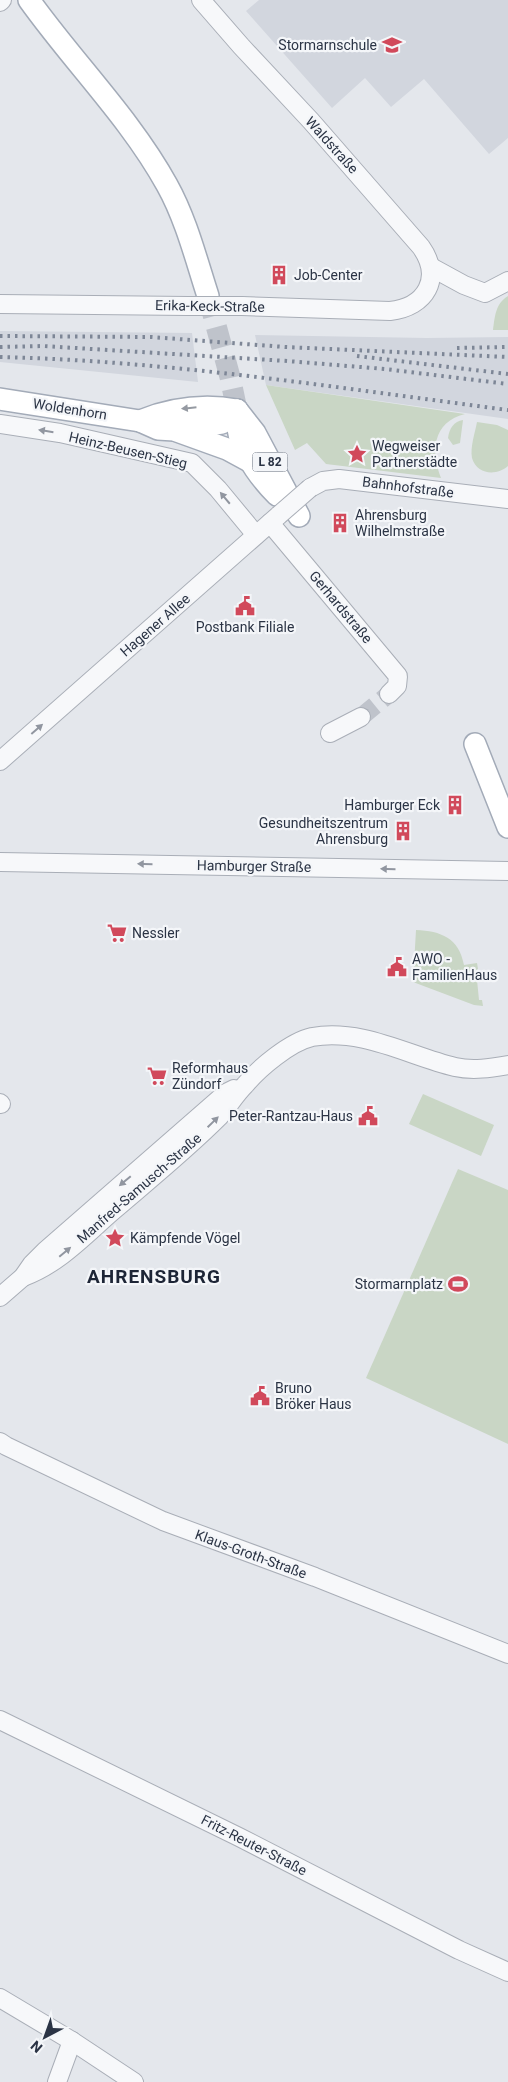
<svg xmlns="http://www.w3.org/2000/svg" width="508" height="2082" font-family="Roboto,sans-serif">
  <style>
    .built { fill: #d2d6de }
    .green { fill: #c9d6c5 }
    .lines { fill: none; stroke-linecap: round; stroke-linejoin: round }
    .minor-tunnel { stroke: #bfc3cb; stroke-width: 18; stroke-dasharray: 18 9; stroke-linecap: butt }
    .major-tunnel { stroke: #bfc3cb; stroke-width: 21; stroke-dasharray: 21 11; stroke-linecap: butt }
    .minor-casing { stroke: #a9aeb7; stroke-width: 20 }
    .major-casing { stroke: #a3abb8; stroke-width: 24 }
    .minor { stroke: #f7f8fa; stroke-width: 18 }
    .major { stroke: #fff; stroke-width: 21 }
    .rail { stroke: #7d8696; stroke-width: 4; stroke-dasharray: 2.5 5; stroke-linecap: butt }
    .minor-bridge-casing { stroke: #a9aeb7; stroke-width: 20; stroke-linecap: butt }
    .minor-bridge { stroke: #f7f8fa; stroke-width: 18 }
    .oneway { fill: #959aa2 }
    .oneway2 { fill: #9196a0 }
    .labels { text-anchor: middle; dominant-baseline: central; stroke-width: 4.5; stroke-linejoin: round; paint-order: stroke }
    .shield { fill: #f4f6f9; stroke: #676e7b; stroke-width: 1 }
    .shield-label { font-size: 12px; font-weight: bold; fill: #2b3445 }
    .poi-label { font-size: 14px; fill: #2b3445; stroke: #f4f6f9; text-anchor: start }
    .street-label { font-size: 14px; fill: #2b3445; stroke: #f4f6f9 }
    .district-label { font-size: 19px; font-weight: bold; letter-spacing: 1px; fill: #1d2536; stroke: #f4f6f9 }
  </style>
  <rect width="100%" height="100%" fill="#e4e7ec"/>
  <g class="built">
    <path d="M259,0h249v138l-19,16 -65,-75 -33,28 -26,-29 -33,30 -86,-97z"/>
    <path d="M0,331l192,2 6,49 -198,-20z"/>
    <path d="M255,335l172,3 81,-1v82l-242,-34z"/>
  </g>
  <g class="green">
    <path d="M508,296v34h-15c2,-13 2,-26 15,-34z"/>
    <path d="M266,385l199,29c-33,8 -34,38 -24,64l-115,-14 -19,-21 -12,7z"/>
    <path d="M463,420l-3,23 -7,2 -5,-7c1,-9 6,-17 15,-18z"/>
    <path d="M477,422l20,3 11,5v36c-11,10 -31,9 -36,-8 -2,-11 3,-25 5,-36z"/>
    <path d="M416,930c25,1 43,8 48,35l13,-2 1,6 -2,1 3,30h3l1,6 -9,-1 -61,-23z"/>
    <path d="M423,1094l71,31 -13,31 -72,-32z"/>
    <path d="M458,1169l50,21v254l-142,-66z"/>
  </g>
  <g class="lines">
    <path class="minor-tunnel" d="M361,717l28,-23"/>
    <path class="major-tunnel" d="M208,296l22,81 7,33"/>
    <defs>
      <g id="minor">
        <path d="M201,0l40,46 70,75 110,126c22,31 5,60 -31,64l-148,-5"/>
        <path d="M0,2l2,-2"/>
        <path d="M431,267l33,18 21,8 23,-12"/>
        <path d="M0,304l188,2"/>
        <path d="M0,424l60,9 132,30 26,26 38,46"/>
        <path d="M310,488l13,-7 16,-2 169,20"/>
        <path d="M270,523l128,153 -1,10 -8,8"/>
        <path d="M330,733l31,-16"/>
        <path d="M0,761l279,-246"/>
        <path d="M0,862l508,9"/>
        <path d="M0,1103l1,1"/>
        <path d="M23,1277c36,-13 63,-43 91,-67 35,-30 72,-60 105,-93 9,-10 16,-22 26,-32 14,-17 45,-43 67,-48 50,-9 97,19 143,30 18,4 36,1 53,-2"/>
        <path d="M0,1297l23,-20 9,-13 13,-13 181,-158 8,-4"/>
        <path d="M0,1442l6,4 157,75 152,56 193,77"/>
        <path d="M0,1720l239,117 220,113 49,22"/>
        <path d="M0,1998l72,43 62,41"/>
        <path d="M57,2082l15,-41"/>
      </g>
      <g id="major">
        <path d="M29,0c45,63 101,118 138,185 19,34 29,74 41,111"/>
        <path d="M0,399l140,22 18,8 16,1 48,-7 15,-13"/>
        <path d="M237,410c-3,32 18,63 40,85"/>
        <path d="M140,421c32,-13 63,-17 97,-11l18,23 44,83"/>
        <path d="M177,431l50,18 24,13"/>
        <path d="M475,744l33,83"/>
      </g>
    </defs>
    <use href="#minor" class="minor-casing"/>
    <use href="#major" class="major-casing"/>
    <use href="#minor" class="minor"/>
    <use href="#major" class="major"/>
    <g class="rail">
      <path d="M0,336l151,1 134,10 223,10"/>
      <path d="M0,347l43,-1 244,15 98,8 123,15"/>
      <path d="M457,348l51,-1"/>
      <path d="M357,356l151,18"/>
      <path d="M0,357c171,4 339,31 508,53"/>
    </g>
    <defs>
      <g id="minor-bridge">
        <path d="M188,306h54"/>
        <path d="M279,515l31,-27"/>
      </g>
    </defs>
    <use href="#minor-bridge" class="minor-bridge-casing"/>
    <use href="#minor-bridge" class="minor-bridge"/>
  </g>
  <defs><path id="oneway-solid" d="M-6-.8H1V-3.2L6.5 0L1 3.2V.8H-6Z" transform="scale(1.25)"/></defs>
  <use class="oneway" href="#oneway-solid" transform="translate(189 408) rotate(174)"/>
  <g class="oneway2">
    <use href="#oneway-solid" transform="translate(46 431) rotate(-171)"/>
    <use href="#oneway-solid" transform="translate(225 498) rotate(-130)"/>
    <use href="#oneway-solid" transform="translate(37 729) rotate(-41)"/>
    <use href="#oneway-solid" transform="translate(145 864) rotate(-179)"/>
    <use href="#oneway-solid" transform="translate(388 869) rotate(-179)"/>
    <use href="#oneway-solid" transform="translate(213 1122) rotate(-44)"/>
    <use href="#oneway-solid" transform="translate(125 1181) rotate(140)"/>
    <use href="#oneway-solid" transform="translate(65 1252) rotate(-40)"/>
  </g>
  <defs>
    <symbol id="school-bare" viewBox="-9 -9 18 18"><path d="M0-5L7-2L0 1L-7-2ZM-4 1L0 2.5L4 1V4Q0 6-4 4Z" fill="#d1495b" stroke="#f4f6f9" stroke-width="2.5" paint-order="stroke"/></symbol>
    <symbol id="building-bare" viewBox="-9 -9 18 18"><path d="M-4-6H4V6H1V3H-1V6H-4ZM-2.5-4.3h1.7v1.8h-1.7ZM.8-4.3h1.7v1.8H.8ZM-2.5-1h1.7V.8h-1.7ZM.8-1h1.7V.8H.8Z" fill="#d1495b" stroke="#f4f6f9" stroke-width="2.5" paint-order="stroke"/></symbol>
    <symbol id="sight-bare" viewBox="-9 -9 18 18"><path d="M0-6L1.8-2.2L6-1.7L2.9 1.2L3.7 5.4L0 3.3L-3.7 5.4L-2.9 1.2L-6-1.7L-1.8-2.2Z" fill="#d1495b" stroke="#f4f6f9" stroke-width="2.5" paint-order="stroke"/></symbol>
    <symbol id="civic-bare" viewBox="-9 -9 18 18"><path d="M-.6-6.5H3V-4.5H.6V-3L4-1V1h2V6H-6V1h2V-1L-.6-3ZM-1.2 2.5V6h2.4V2.5Z" fill="#d1495b" stroke="#f4f6f9" stroke-width="2.5" paint-order="stroke"/></symbol>
    <symbol id="supermarket-bare" viewBox="-9 -9 18 18"><path d="M-6-5.5h2.5l.6 2H6L4.5 2H-2.5L-4.4-4H-6ZM-1.5 3.2a1.3 1.3 0 1 0 .1 0ZM3 3.2a1.3 1.3 0 1 0 .1 0Z" fill="#d1495b" stroke="#f4f6f9" stroke-width="2.5" paint-order="stroke"/></symbol>
    <symbol id="stadium-bare" viewBox="-9 -9 18 18"><path d="M0-5a6.5 5 0 1 0 0 10a6.5 5 0 1 0 0-10ZM-3.5-1.8h7v3.6h-7Z" fill="#d1495b" stroke="#f4f6f9" stroke-width="2.5" paint-order="stroke"/></symbol>
  </defs>
  <g fill-rule="evenodd">
    <use href="#school-bare" x="378" y="31" width="28" height="28"/>
    <use href="#building-bare" x="265" y="261" width="28" height="28"/>
    <use href="#sight-bare" x="343" y="440" width="28" height="28"/>
    <use href="#building-bare" x="326" y="509" width="28" height="28"/>
    <use href="#civic-bare" x="231" y="592" width="28" height="28"/>
    <use href="#building-bare" x="441" y="791" width="28" height="28"/>
    <use href="#building-bare" x="389" y="817" width="28" height="28"/>
    <use href="#supermarket-bare" x="103" y="919" width="28" height="28"/>
    <use href="#civic-bare" x="383" y="953" width="28" height="28"/>
    <use href="#supermarket-bare" x="143" y="1062" width="28" height="28"/>
    <use href="#civic-bare" x="354" y="1102" width="28" height="28"/>
    <use href="#sight-bare" x="101" y="1224" width="28" height="28"/>
    <use href="#stadium-bare" x="444" y="1270" width="28" height="28"/>
    <use href="#civic-bare" x="246" y="1382" width="28" height="28"/>
  </g>
  <g class="labels">
    <rect class="shield" x="252.5" y="452.5" width="35" height="19" rx="4"/>
    <g class="shield-label">
      <text x="270" y="462">L 82</text>
    </g>
    <g class="poi-label">
      <text x="377" y="45" text-anchor="end">Stormarnschule</text>
      <text x="294" y="275">Job-Center</text>
      <text x="372" y="446">Wegweiser<tspan x="372" dy="16">Partnerstädte</tspan></text>
      <text x="355" y="515">Ahrensburg<tspan x="355" dy="16">Wilhelmstraße</tspan></text>
      <text x="245" y="627" text-anchor="middle">Postbank Filiale</text>
      <text x="440" y="805" text-anchor="end">Hamburger Eck</text>
      <text x="388" y="823" text-anchor="end">Gesundheitszentrum<tspan x="388" dy="16">Ahrensburg</tspan></text>
      <text x="132" y="933">Nessler</text>
      <text x="412" y="959">AWO -<tspan x="412" dy="16">FamilienHaus</tspan></text>
      <text x="172" y="1068">Reformhaus<tspan x="172" dy="16">Zündorf</tspan></text>
      <text x="353" y="1116" text-anchor="end">Peter-Rantzau-Haus</text>
      <text x="130" y="1238">Kämpfende Vögel</text>
      <text x="443" y="1284" text-anchor="end">Stormarnplatz</text>
      <text x="275" y="1388">Bruno<tspan x="275" dy="16">Bröker Haus</tspan></text>
    </g>
    <g class="street-label">
      <text transform="translate(332 145) rotate(48)">Waldstraße</text>
      <text transform="translate(210 306) rotate(1)">Erika-Keck-Straße</text>
      <text transform="translate(70 409) rotate(9)">Woldenhorn</text>
      <text transform="translate(128 450) rotate(13)">Heinz-Beusen-Stieg</text>
      <text transform="translate(408 487) rotate(7)">Bahnhofstraße</text>
      <text transform="translate(341 607) rotate(50)">Gerhardstraße</text>
      <text transform="translate(155 625) rotate(-41)">Hagener Allee</text>
      <text transform="translate(254 866) rotate(1)">Hamburger Straße</text>
      <text transform="translate(139 1188) rotate(-41)">Manfred-Samusch-Straße</text>
      <text transform="translate(251 1554) rotate(20)">Klaus-Groth-Straße</text>
      <text transform="translate(254 1845) rotate(27)">Fritz-Reuter-Straße</text>
    </g>
    <g class="district-label">
      <text x="154" y="1276">AHRENSBURG</text>
    </g>
  </g>
  <g transform="translate(45 2037) rotate(221)" stroke="#f4f6f9" stroke-width="4" paint-order="stroke">
  <path d="M0-4L9 19L0 12L-9 19Z" fill="#2b3445"/>
  <text y="-8" font-size="14" font-weight="bold" text-anchor="middle" fill="#2b3445">N</text>
  </g>
</svg>
